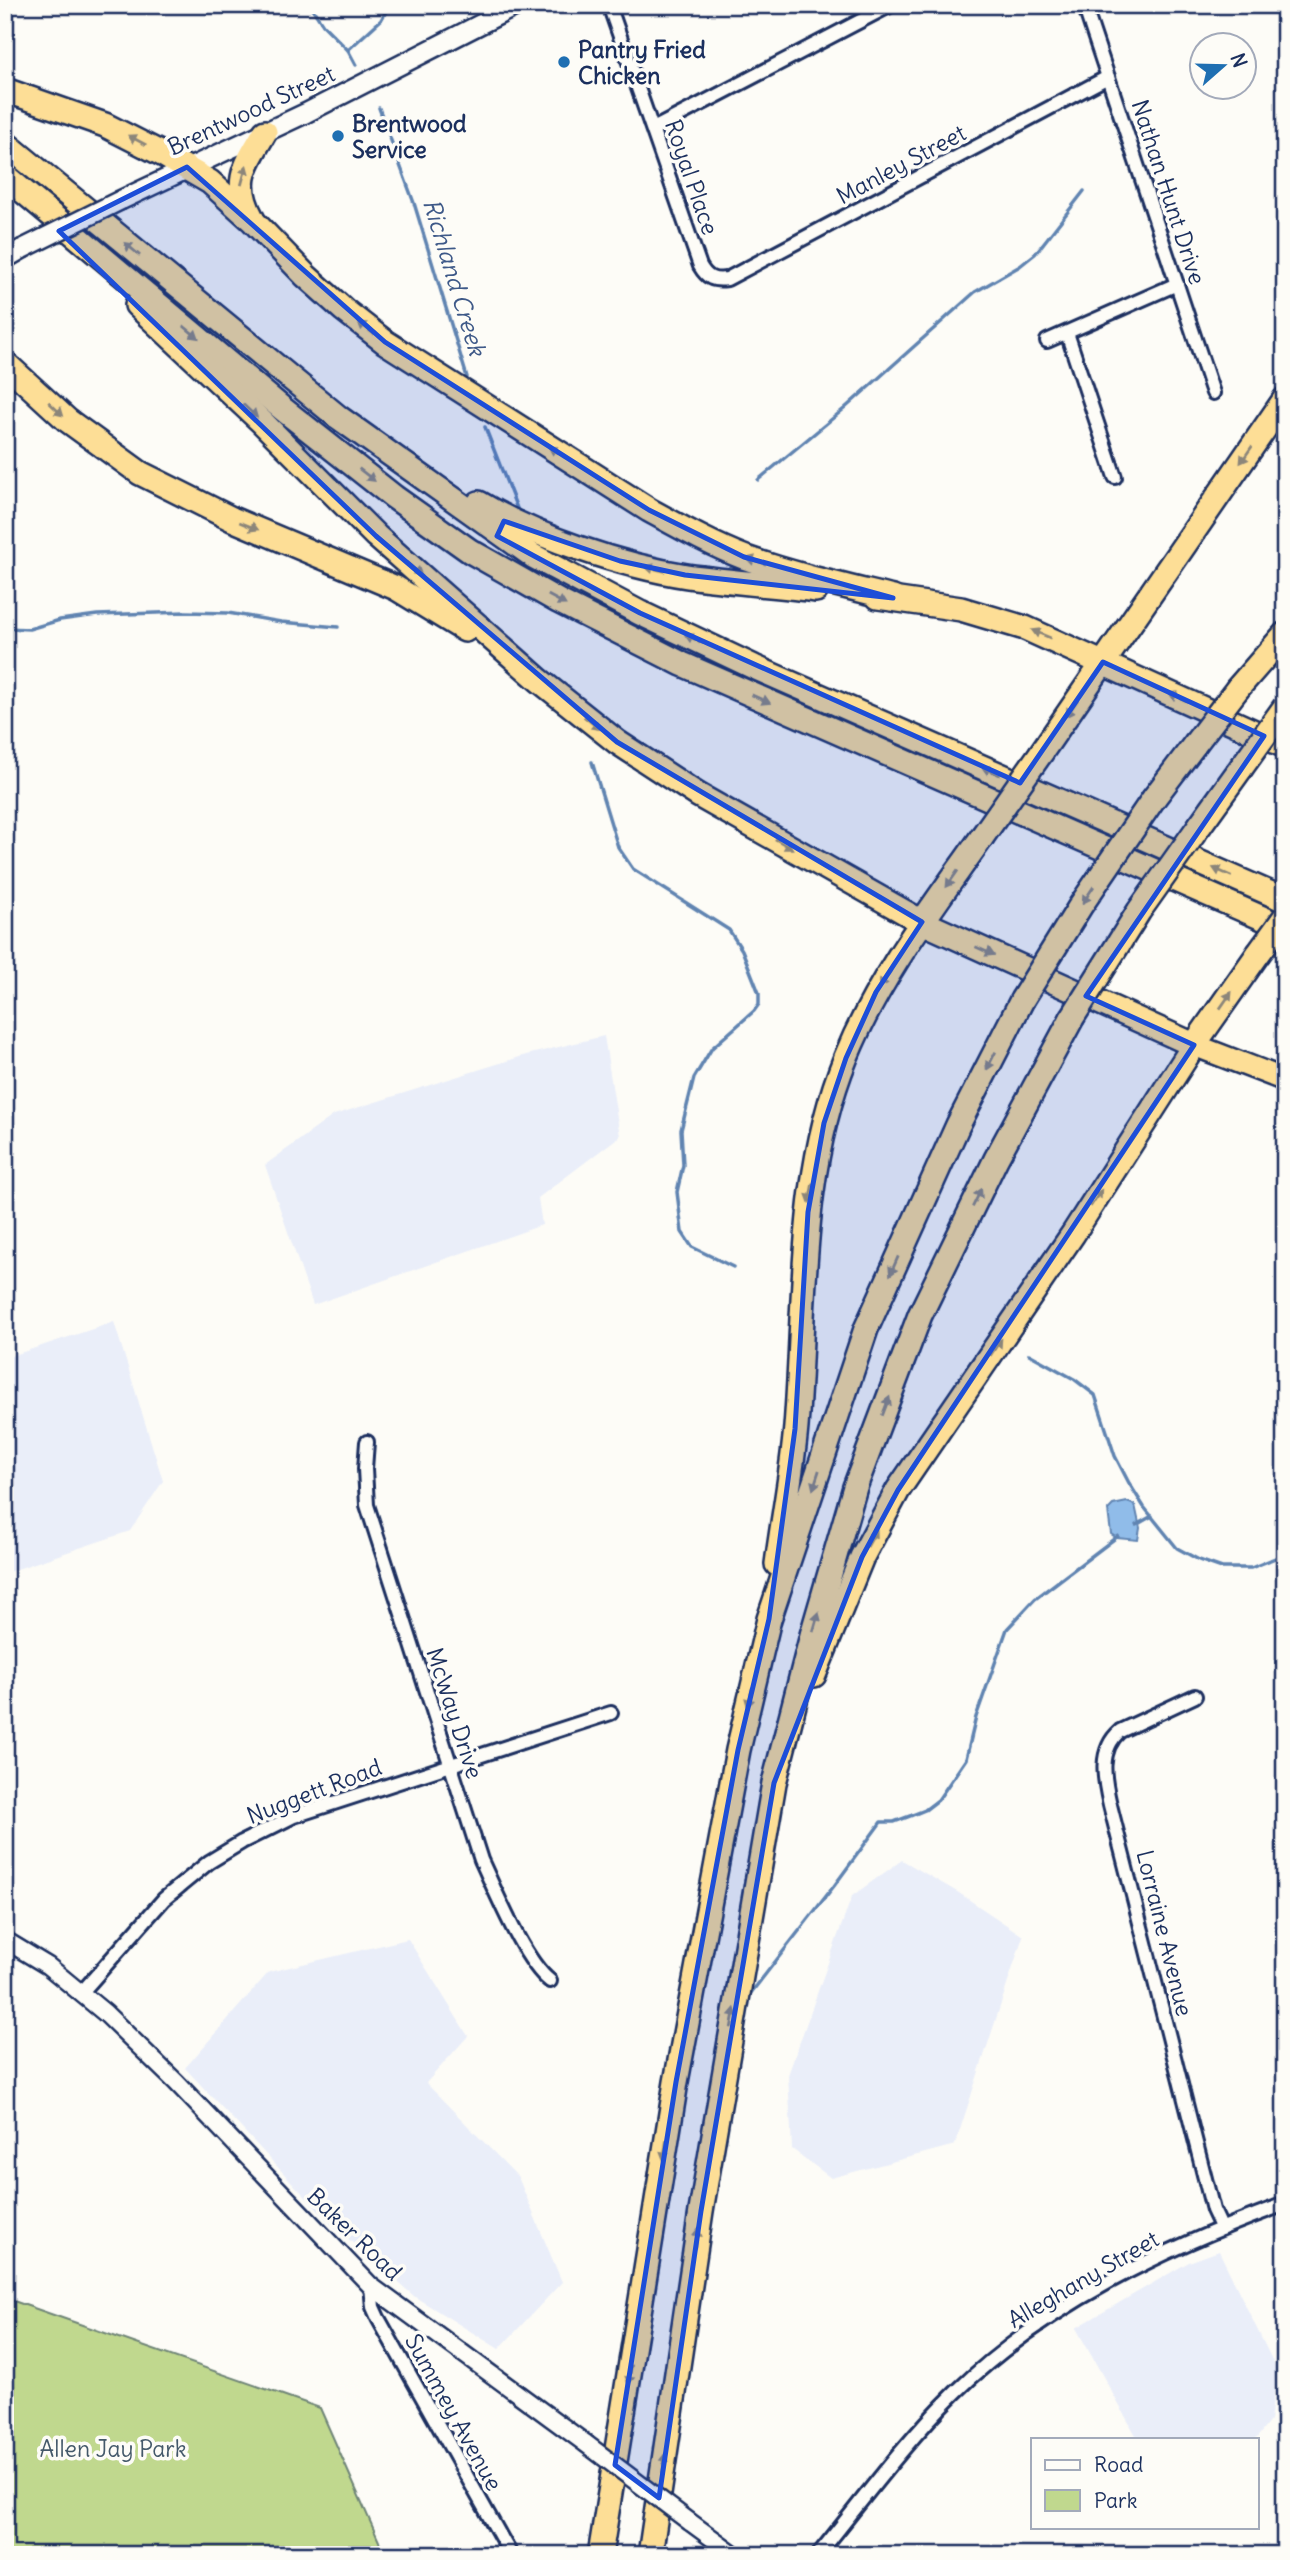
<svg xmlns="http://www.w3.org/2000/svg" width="1290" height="2560" font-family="Delius,sans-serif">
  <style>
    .built { fill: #eaeef9 }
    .green { fill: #c0d88e; stroke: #6e8476; stroke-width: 2 }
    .water { fill: #90bce9; stroke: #6184b1; stroke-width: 2 }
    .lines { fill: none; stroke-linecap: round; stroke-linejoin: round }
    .stream { stroke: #6184b1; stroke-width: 3.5 }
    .minor-casing { stroke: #1b2f5e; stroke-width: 18 }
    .tertiary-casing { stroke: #1b2f5e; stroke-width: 21 }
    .secondary-casing { stroke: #1b2f5e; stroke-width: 23 }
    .trunk-casing { stroke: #1b2f5e; stroke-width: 26 }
    .motorway-casing { stroke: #1b2f5e; stroke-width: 28 }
    .minor { stroke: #fdfcf7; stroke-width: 12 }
    .tertiary { stroke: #fdfcf7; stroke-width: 16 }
    .secondary { stroke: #fdfcf7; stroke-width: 18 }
    .trunk { stroke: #fdde96; stroke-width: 21 }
    .motorway { stroke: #fdde96; stroke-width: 23 }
    .tertiary-bridge-casing { stroke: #1b2f5e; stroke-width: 21; stroke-linecap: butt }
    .secondary-bridge-casing { stroke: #1b2f5e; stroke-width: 23; stroke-linecap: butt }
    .motorway-bridge-casing { stroke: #1b2f5e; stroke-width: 28; stroke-linecap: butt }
    .tertiary-bridge { stroke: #fdfcf7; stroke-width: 16 }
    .secondary-bridge { stroke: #fdfcf7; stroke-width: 18 }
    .motorway-bridge { stroke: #fdde96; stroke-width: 23 }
    .oneway { fill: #8c867a }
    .marked { fill: #1d4ed8; fill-opacity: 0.2; stroke: #1d4ed8; stroke-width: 5; stroke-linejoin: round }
    .poi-dot { fill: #1f6fb2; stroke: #fdfcf7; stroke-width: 2.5 }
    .labels { text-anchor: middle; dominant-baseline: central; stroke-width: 7; stroke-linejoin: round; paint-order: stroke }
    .poi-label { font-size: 23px; font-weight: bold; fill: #1b2f5e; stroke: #fdfcf7; text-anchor: start }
    .street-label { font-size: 23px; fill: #1b2f5e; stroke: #fdfcf7 }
    .park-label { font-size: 23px; fill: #44596a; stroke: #fdfcf7 }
    .water-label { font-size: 24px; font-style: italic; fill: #3e5988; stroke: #fdfcf7 }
  </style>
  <rect width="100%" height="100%" fill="#fdfcf7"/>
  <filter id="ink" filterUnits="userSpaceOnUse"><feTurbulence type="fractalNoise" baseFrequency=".0143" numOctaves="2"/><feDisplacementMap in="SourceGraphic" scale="14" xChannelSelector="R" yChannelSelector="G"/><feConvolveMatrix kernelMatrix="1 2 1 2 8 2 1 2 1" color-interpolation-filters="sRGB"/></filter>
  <g filter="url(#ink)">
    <g class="built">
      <path d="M604,1036l16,100 -82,62 4,27 -229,80 -48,-140 69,-50 192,-60z"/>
      <path d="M114,1322l49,159 -33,50 -125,42v-215z"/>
      <path d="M902,1860l57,33 64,43 -68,209 -124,33 -39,-29 -4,-74 64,-179z"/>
      <path d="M408,1939l60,97 -42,47 92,94 44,105 -63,67 -84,-52 -84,-73 -146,-156 84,-96z"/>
      <path d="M1219,2251l58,119 -7,51 -14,18h-118l-62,-111 113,-66z"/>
    </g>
    <path class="green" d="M5,2298l315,110 65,147h-380z"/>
    <path class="water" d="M1127,1502l8,3 5,23 -2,12 -21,-2 -6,-4 -3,-24 5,-5z"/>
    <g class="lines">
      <g class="stream">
        <path d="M310,5l13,20 25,25 8,15"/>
        <path d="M348,50l33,-30 9,-15"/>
        <path d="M379,108l35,95 53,174"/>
        <path d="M485,427l33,84"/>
        <path d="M758,480l86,-71 131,-117 45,-26 15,-12 49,-63"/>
        <path d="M5,628l24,1 31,-9 37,-5 89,-3 42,1 53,9 57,5"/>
        <path d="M592,762l26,85 15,22 96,61 13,20 17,43v11l-5,7 -42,37 -18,30 -13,52 2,35 -6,27 5,40 10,15 41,20"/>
        <path d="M1029,1354l45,25 21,16 20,61 14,27 15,24 33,41 22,12 23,8h29l34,-14"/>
        <path d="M1136,1525l16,-9"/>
        <path d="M747,1998l87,-112 47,-64h13l16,-6 15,-6 13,-10 28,-41 10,-42 31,-88 28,-30 83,-63"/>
      </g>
      <defs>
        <g id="minor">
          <path d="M609,5l91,261c7,12 13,15 27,13l381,-202"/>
          <path d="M1084,5l129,388"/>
          <path d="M653,129l238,-124"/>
          <path d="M1067,333l48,144"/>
          <path d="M1047,341l130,-57"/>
          <path d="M367,1442l-2,27 2,36 114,355c15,32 43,101 69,121"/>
          <path d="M1195,1696l-75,35c-22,19 -16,48 -10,74l103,405 8,17"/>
          <path d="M82,1992l82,-93 45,-37 33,-20 52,-26 317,-103"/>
          <path d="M371,2286l2,21 5,11 133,237"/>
          <path d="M818,2555c44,-54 87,-113 137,-162 91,-89 212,-146 330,-189"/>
        </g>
        <g id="tertiary">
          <path d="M5,1940l43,26 57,47 71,69 195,204 214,157"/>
          <path d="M690,2522l45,33"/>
        </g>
        <g id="secondary">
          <path d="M121,200l185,-87 212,-108"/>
          <path d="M5,259l17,-10"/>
        </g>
        <path id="trunk" d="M1194,1045l91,35"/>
        <g id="motorway">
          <path d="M5,90l100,35 57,29 48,28 43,39 53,55 38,34 41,32 264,168c31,17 63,35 97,48 48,17 98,28 147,40"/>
          <path d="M5,143l333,274 195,139 107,57 114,54 531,233"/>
          <path d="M5,176l279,234 110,87 76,54 88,50 124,63 603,264"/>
          <path d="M252,218c-20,-37 -6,-53 13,-86"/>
          <path d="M137,305l125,117 114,114 163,144 78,62 81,53 224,127 272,123"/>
          <path d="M5,363l62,57 73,53 92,46 164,69 69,42"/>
          <path d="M479,503c56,34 144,63 208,73 43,6 86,9 129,14"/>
          <path d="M878,597l83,12 64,19 260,118"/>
          <path d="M1238,688l47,-54"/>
          <path d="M1041,753l244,-354"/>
          <path d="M1154,798l41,-54"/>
          <path d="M1200,825l41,-57"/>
          <path d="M777,1564c6,-46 15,-91 19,-137 10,-124 2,-253 50,-370 33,-81 87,-150 136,-220"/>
          <path d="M814,1675l48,-118 36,-67 175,-256 121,-189 64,-91"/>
          <path d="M600,2555l76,-473 62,-332 31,-131 97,-290 92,-204 64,-125"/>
          <path d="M650,2555l51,-344 73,-428 38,-148 43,-148 65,-172 76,-156 76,-141"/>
        </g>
      </defs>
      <use href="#minor" class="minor-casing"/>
      <use href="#tertiary" class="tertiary-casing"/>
      <use href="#secondary" class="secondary-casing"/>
      <use href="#trunk" class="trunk-casing"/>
      <use href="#motorway" class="motorway-casing"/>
      <use href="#minor" class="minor"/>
      <use href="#tertiary" class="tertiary"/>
      <use href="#secondary" class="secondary"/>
      <use href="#trunk" class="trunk"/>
      <use href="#motorway" class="motorway"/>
      <defs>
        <path id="tertiary-bridge" d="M585,2443l105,79"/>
        <path id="secondary-bridge" d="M22,249l99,-49"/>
        <g id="motorway-bridge">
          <path d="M1195,744l43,-56"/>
          <path d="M1241,768l44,-61"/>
          <path d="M982,837l59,-84"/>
          <path d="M1258,954l27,-37"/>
          <path d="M1022,1000l59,-95 73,-107"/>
          <path d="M1072,1018l67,-107 61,-86"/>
        </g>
      </defs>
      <use href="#tertiary-bridge" class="tertiary-bridge-casing"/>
      <use href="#secondary-bridge" class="secondary-bridge-casing"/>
      <use href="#motorway-bridge" class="motorway-bridge-casing"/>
      <use href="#tertiary-bridge" class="tertiary-bridge"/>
      <use href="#secondary-bridge" class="secondary-bridge"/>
      <use href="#motorway-bridge" class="motorway-bridge"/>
    </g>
    <defs><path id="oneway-solid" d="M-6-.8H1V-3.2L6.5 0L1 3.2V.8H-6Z" transform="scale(1.75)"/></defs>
    <g class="oneway">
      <use href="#oneway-solid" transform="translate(137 140) rotate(-152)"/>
      <use href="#oneway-solid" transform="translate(244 175) rotate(-75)"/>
      <use href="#oneway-solid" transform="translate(132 249) rotate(-140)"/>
      <use href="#oneway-solid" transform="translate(366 328) rotate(-142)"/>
      <use href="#oneway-solid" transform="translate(191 332) rotate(40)"/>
      <use href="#oneway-solid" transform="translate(56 409) rotate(43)"/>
      <use href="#oneway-solid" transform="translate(250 411) rotate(43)"/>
      <use href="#oneway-solid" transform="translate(557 452) rotate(-148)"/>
      <use href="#oneway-solid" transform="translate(1246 455) rotate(125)"/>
      <use href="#oneway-solid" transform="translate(367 475) rotate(38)"/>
      <use href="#oneway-solid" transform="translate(249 526) rotate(22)"/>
      <use href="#oneway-solid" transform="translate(756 561) rotate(-163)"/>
      <use href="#oneway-solid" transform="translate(414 569) rotate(41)"/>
      <use href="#oneway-solid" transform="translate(655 569) rotate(-167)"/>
      <use href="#oneway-solid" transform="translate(557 600) rotate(29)"/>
      <use href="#oneway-solid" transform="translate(1041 634) rotate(-157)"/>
      <use href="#oneway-solid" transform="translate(694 639) rotate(-155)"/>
      <use href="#oneway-solid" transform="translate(1178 697) rotate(-155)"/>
      <use href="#oneway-solid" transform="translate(761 699) rotate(24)"/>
      <use href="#oneway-solid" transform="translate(1072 708) rotate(124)"/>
      <use href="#oneway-solid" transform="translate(592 723) rotate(39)"/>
      <use href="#oneway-solid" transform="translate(991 771) rotate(-156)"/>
      <use href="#oneway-solid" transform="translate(784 844) rotate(30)"/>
      <use href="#oneway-solid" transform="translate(1222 872) rotate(-156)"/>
      <use href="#oneway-solid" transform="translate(952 879) rotate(125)"/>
      <use href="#oneway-solid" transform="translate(1088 895) rotate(124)"/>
      <use href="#oneway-solid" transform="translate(985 951) rotate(24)"/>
      <use href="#oneway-solid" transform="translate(885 979) rotate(123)"/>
      <use href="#oneway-solid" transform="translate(1226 1000) rotate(-55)"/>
      <use href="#oneway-solid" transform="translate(991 1061) rotate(117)"/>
      <use href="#oneway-solid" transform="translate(811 1193) rotate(100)"/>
      <use href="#oneway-solid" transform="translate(977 1198) rotate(-64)"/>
      <use href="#oneway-solid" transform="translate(1096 1198) rotate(-57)"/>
      <use href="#oneway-solid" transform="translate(894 1266) rotate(114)"/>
      <use href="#oneway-solid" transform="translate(996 1347) rotate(-56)"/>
      <use href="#oneway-solid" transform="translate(886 1406) rotate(-69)"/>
      <use href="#oneway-solid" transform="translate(816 1480) rotate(108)"/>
      <use href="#oneway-solid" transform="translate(872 1538) rotate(-61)"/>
      <use href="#oneway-solid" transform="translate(816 1622) rotate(-74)"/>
      <use href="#oneway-solid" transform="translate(750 1697) rotate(104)"/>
      <use href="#oneway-solid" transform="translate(733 2018) rotate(-80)"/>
      <use href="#oneway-solid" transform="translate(665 2150) rotate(99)"/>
      <use href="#oneway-solid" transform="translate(697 2238) rotate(-82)"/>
      <use href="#oneway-solid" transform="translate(630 2375) rotate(99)"/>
      <use href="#oneway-solid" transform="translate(664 2463) rotate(-82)"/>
    </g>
  </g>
  <path class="marked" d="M187,167l198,175 264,168 95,47 149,41 -208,-23 -65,-14 -116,-40 -7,15 143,77 380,170 83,-121 161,74 -178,260 108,49 -296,445 -36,67 -88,226 -73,428 -42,287 -44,-33 61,-383 62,-332 31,-131 26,-190 13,-217 16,-89 22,-65 30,-66 46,-70 -305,-180 -241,-206 -317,-305z"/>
  <g class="poi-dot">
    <circle cx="564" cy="62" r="7"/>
    <circle cx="338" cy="136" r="7"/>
  </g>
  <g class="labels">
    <g class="poi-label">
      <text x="578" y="49">Pantry Fried<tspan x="578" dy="26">Chicken</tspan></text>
      <text x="352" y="123">Brentwood<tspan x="352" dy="26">Service</tspan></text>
    </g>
    <g class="street-label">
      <text transform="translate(251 110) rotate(-25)">Brentwood Street</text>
      <text transform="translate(901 164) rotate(-28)">Manley Street</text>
      <text transform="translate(692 177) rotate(71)">Royal Place</text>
      <text transform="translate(1169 192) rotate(72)">Nathan Hunt Drive</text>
      <text transform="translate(455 1713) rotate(72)">McWay Drive</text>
      <text transform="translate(314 1791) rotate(-21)">Nuggett Road</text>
      <text transform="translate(1165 1933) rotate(76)">Lorraine Avenue</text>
      <text transform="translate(355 2234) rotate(44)">Baker Road</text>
      <text transform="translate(1083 2279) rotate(-30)">Alleghany Street</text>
      <text transform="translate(454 2412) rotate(61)">Summey Avenue</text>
    </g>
    <g class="park-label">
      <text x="113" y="2448">Allen Jay Park</text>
    </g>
    <g class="water-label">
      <text transform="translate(455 277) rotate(73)">Richland Creek</text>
    </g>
  </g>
  <rect width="1290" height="2560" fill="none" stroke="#fdfcf7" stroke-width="28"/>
  <rect x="14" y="14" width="1262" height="2532" fill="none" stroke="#1b2f5e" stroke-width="2.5" filter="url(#ink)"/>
  <rect x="1031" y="2438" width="228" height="91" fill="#fdfcf7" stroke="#a3aaba" stroke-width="2"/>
  <rect x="1045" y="2460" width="35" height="10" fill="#fdfcf7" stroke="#a3aaba" stroke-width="2"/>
  <text x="1094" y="2472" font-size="21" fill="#1b2f5e">Road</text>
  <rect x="1045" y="2490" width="35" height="21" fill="#c0d88e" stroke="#a3aaba" stroke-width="2"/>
  <text x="1094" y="2508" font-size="21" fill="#1b2f5e">Park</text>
  <g transform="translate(1223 66) rotate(70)"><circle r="33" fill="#fdfcf7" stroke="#a3aaba" stroke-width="2"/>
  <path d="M0-5L12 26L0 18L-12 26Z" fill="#1f6fb2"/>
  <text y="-10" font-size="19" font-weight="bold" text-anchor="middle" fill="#1b2f5e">N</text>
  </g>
</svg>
